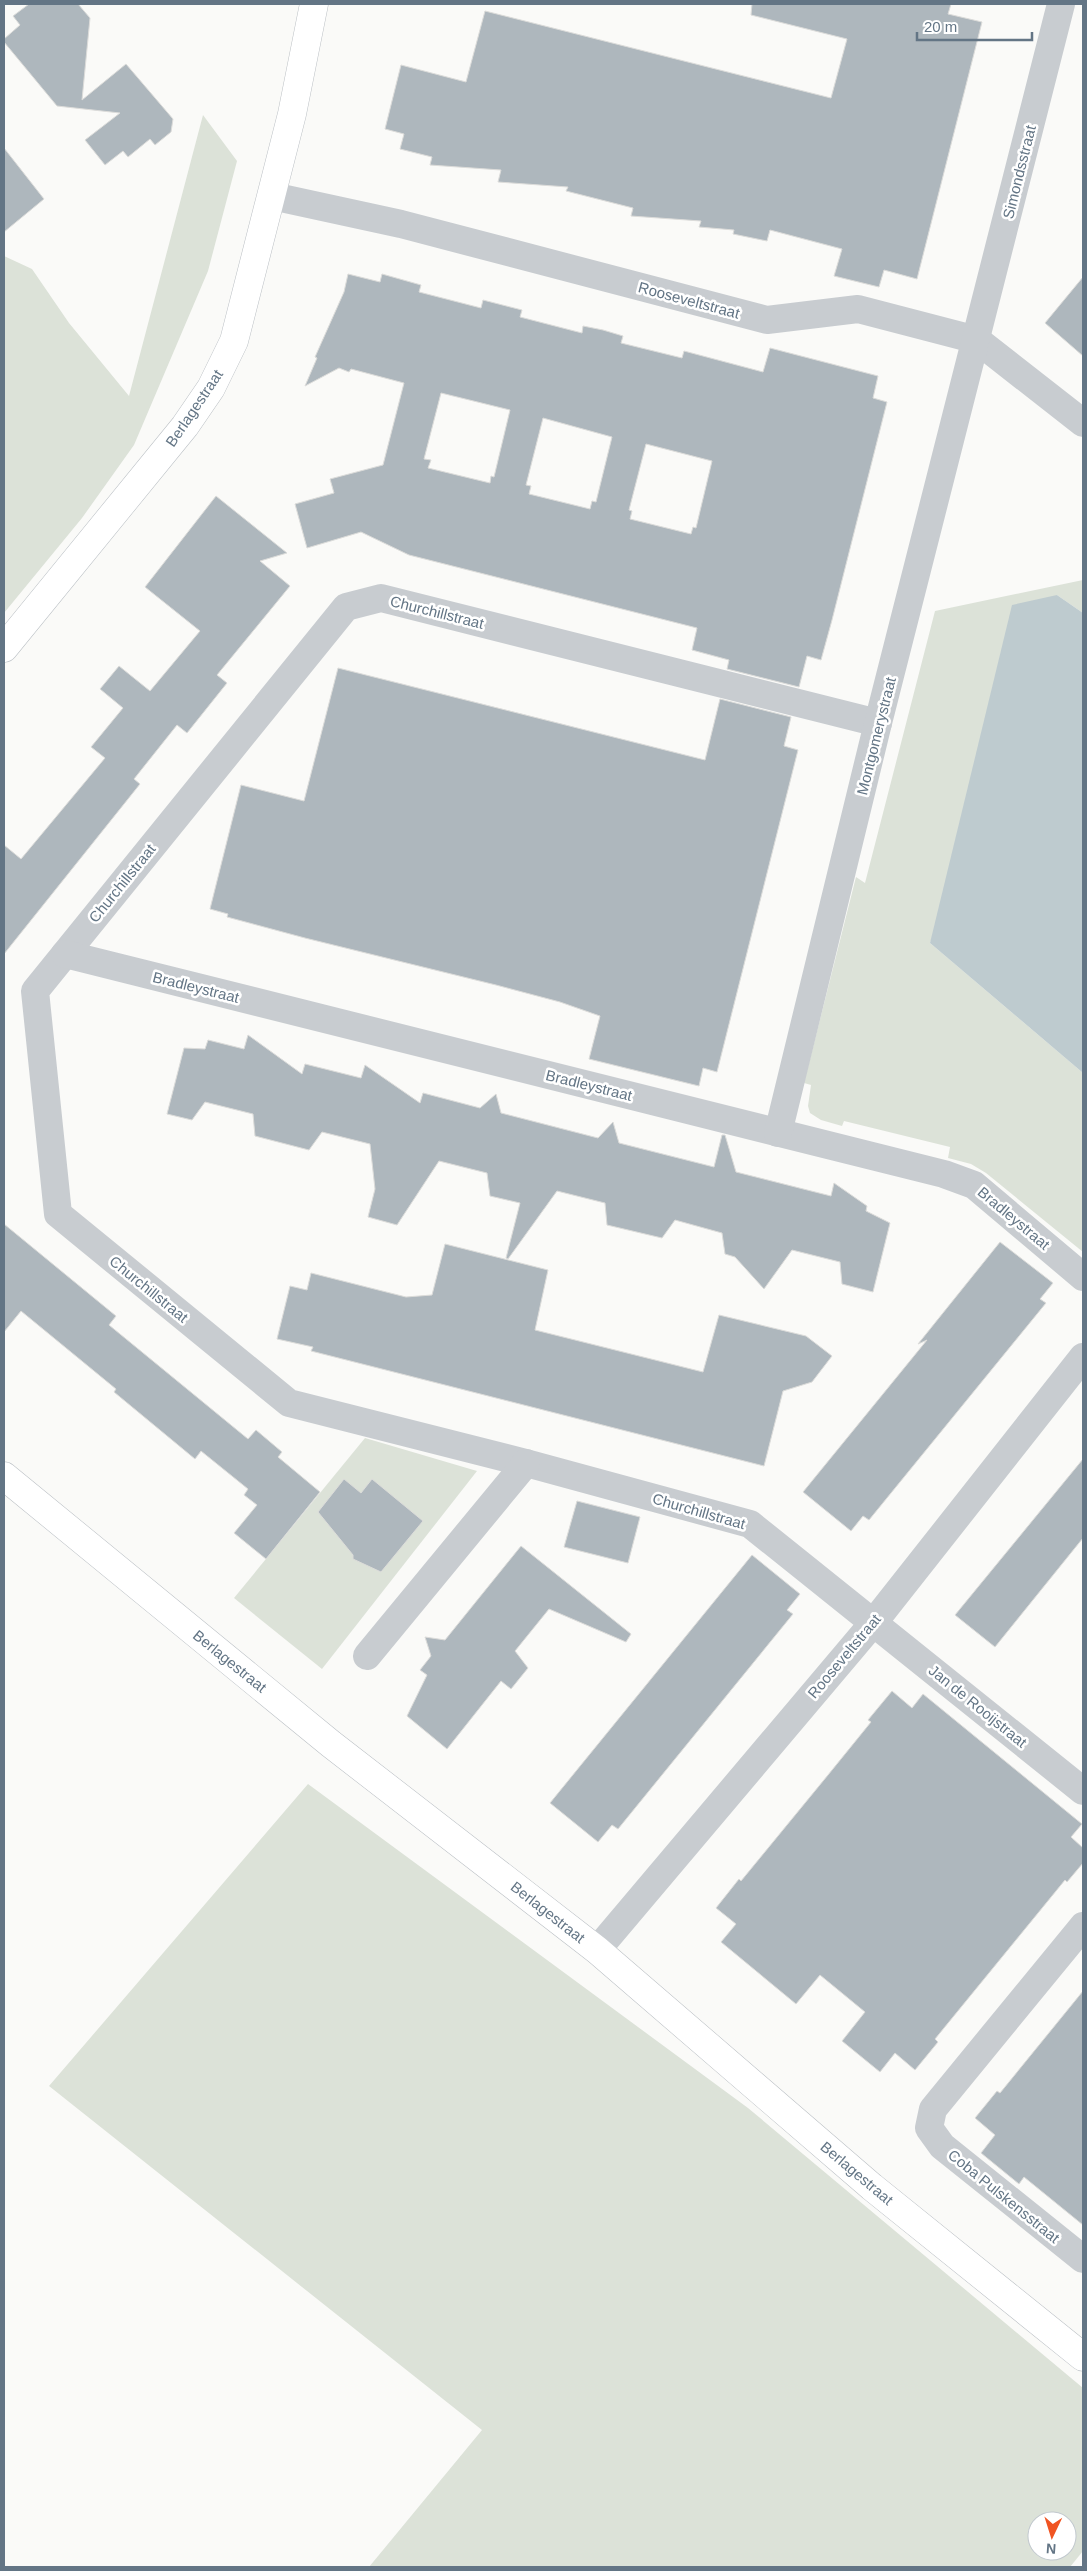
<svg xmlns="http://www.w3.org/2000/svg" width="1087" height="2571" font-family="Helvetica,sans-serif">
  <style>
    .green { fill: #dce2d8; fill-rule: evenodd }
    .water { fill: #becbcf }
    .building { fill: #aeb7bd; stroke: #dcdcda; fill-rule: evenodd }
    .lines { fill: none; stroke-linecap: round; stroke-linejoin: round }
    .secondary-casing { stroke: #babfc4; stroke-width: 29 }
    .street { stroke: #c8ccd0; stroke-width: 28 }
    .secondary { stroke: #fff; stroke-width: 28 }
    .labels { text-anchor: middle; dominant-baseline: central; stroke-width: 5; stroke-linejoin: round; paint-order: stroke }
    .street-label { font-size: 15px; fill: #637585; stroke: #fff }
  </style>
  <rect width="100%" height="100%" fill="#fafaf8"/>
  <g class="green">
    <path d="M203,115l34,46 -29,110 -74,174 -52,73 -78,95v-357l28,13 37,54 60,73z"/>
    <path d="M1083,580v33l-26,-18 -127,348 153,130v179l-97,-79 -15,-9 -23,-6 2,-11 -106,-26 -2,5 -21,-6 -11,-7 -2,-7 3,-21 -7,-2 52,-206 9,6 70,-272z"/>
    <path d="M365,1438l112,33 -155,198 -88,-71z"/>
    <path d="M308,1784l440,324 335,280v163l-13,16h-701l113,-137 -433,-344zM1037,2521h30v30h-30z"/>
  </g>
  <path class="water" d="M1057,595l26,18v460l-153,-130 82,-338z"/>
  <g class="building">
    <path d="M29,4h49l12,14 -8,82 44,-36 47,55 -2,13 -16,13 -5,-6 -22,18 -5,-6 -18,14 -20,-25 35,-27 -63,-7 -53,-64v-3l16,-14 -7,-9z"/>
    <path d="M752,4h199l-3,10 34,8 -65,257 -33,-9 -5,17 -45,-11 8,-27 -72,-19 -3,11 -34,-7 1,-4 -35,-3 2,-6 -70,-5 2,-8 -67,-17 2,-4 -70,-5 3,-12 -71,-5 2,-8 -32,-8 4,-15 -19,-5 16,-64 65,17 19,-71 346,87 16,-59 -96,-24z"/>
    <path d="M4,148l40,51 -40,33z"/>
    <path d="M348,274l32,8 2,-8 39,11 -2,7 62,16 2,-8 39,10 -2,7 62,16 1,-7 20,4 20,6 -2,7 61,15 2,-7 79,21 7,-24 108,28 -5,22 14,4 -55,218 -11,40 -14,-4 -8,31 -72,-18 2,-9 -37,-10 5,-22 -288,-73 -48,-23 -54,16 -12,-44 39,-11 -4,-14 53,-14 21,-82 -53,-14 -2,3 -10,-4 -34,18 12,-28 -2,-1 29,-65zM441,393l69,17 -16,67 -3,-1 -1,7 -62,-15 3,-8 -7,-1zM543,418l69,19 -16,65 -4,-1 -2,8 -61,-15 2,-8 -5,-1zM646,444l66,17 -16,67 -3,-1 -2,7 -61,-15 2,-8 -3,-1z"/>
    <path d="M1083,277v79l-38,-33z"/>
    <path d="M216,496l71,57 -27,8 30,25 -73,89 10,8 -40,50 -10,-8 -43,54 6,5 -136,170v-109l17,14 84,-101 -14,-11 32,-39 -23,-19 19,-23 31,25 50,-60 -55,-44z"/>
    <path d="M338,668l367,92 15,-61 71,18 -7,29 14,4 -81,322 -14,-4 -4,18 -110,-27 11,-43 -40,-14 -64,-17 -191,-47 -78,-21 1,-3 -18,-5 31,-124 63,16z"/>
    <path d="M248,1035l54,39 3,-10 56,14 4,-13 55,38 3,-10 57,15 16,-14 5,19 97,25 15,-16 6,21 95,24 8,-32h3l11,37 95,24 3,-13 33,23 -1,5 24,12 -17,69 -31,-8 -2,-22 -48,-12 -28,39 -29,-32 -10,-3 -3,-21 -47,-13 -13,18 -55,-13 -2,-22 -48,-12 -49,68 -2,-1 14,-55 -30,-7 -3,-23 -48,-12 -42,64 -29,-8 7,-28 -5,-45 -48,-12 -13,18 -54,-14 -2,-22 -48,-12 -13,18 -25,-6 17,-66 21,1 3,-9 36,9z"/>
    <path d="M4,1224l112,92 -7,9 139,114 8,-9 26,22 -4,5 42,35 -54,67 -32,-26 23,-28 -13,-10 4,-6 -47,-38 -6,8 -81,-67 2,-3 -95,-78 -17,21z"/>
    <path d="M1000,1242l53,41 -13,16 6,4 -177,217 -6,-4 -12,15 -48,-39 124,-152 -9,4z"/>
    <path d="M445,1244l103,26 -13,60 168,42 16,-57 87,21 26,20 -20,26 -29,9 -19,75 -453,-115 2,-4 -36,-8 13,-53 17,4 4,-17 95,24 26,-2z"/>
    <path d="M1083,1459v79l-88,109 -40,-32z"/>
    <path d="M344,1479l17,14 11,-14 51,42 -42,51 -28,-13v-4l-35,-43z"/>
    <path d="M577,1501l63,16 -12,46 -64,-16z"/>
    <path d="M521,1546l110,88 -5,8 -77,-33 -34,42 13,17 -17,21 -10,-8 -54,68 -40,-33 20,-41 -7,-5 11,-14 -6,-19 20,3z"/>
    <path d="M752,1555l48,39 -13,16 6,4 -175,215 -6,-4 -14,17 -48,-39z"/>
    <path d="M892,1691l20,17 11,-14 159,130 -11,13 12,11v15l-16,19 -2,-2 -130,159 3,3 -23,28 -20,-17 -15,19 -38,-31 23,-29 -45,-37 -24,29 -75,-62 15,-18 -20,-16 23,-29 2,2 87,-106 43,-53 -3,-2z"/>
    <path d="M1083,1991v234l-59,-48 -5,7 -38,-31 14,-18 -20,-17 22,-27 3,2z"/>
  </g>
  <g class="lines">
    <defs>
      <g id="secondary">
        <path d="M4,648l181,-222 26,-38 23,-47 58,-227 22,-110"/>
        <path d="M4,1476l327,268 266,206 275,237 211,170"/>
      </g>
    </defs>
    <use href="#secondary" class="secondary-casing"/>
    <g class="street">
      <path d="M272,196l129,28 366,96 91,-11 119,31 106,83"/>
      <path d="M878,723l-497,-125 -35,9 -311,384 23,223 231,189 237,60 224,61 333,267"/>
      <path d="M65,954l879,220 30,11 109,92"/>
      <path d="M778,1133l100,-410 183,-719"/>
      <path d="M367,1656l159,-193"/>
      <path d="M1083,1926l-150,183 -4,19 13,18 141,113"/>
      <path d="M597,1950l277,-328 209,-265"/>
    </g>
    <use href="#secondary" class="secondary"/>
  </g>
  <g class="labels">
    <g class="street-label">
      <text transform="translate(1019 172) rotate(-76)">Simondsstraat</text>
      <text transform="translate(689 300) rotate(15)">Rooseveltstraat</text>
      <text transform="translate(194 408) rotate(-56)">Berlagestraat</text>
      <text transform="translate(437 612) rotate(14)">Churchillstraat</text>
      <text transform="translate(876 736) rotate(-76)">Montgomerystraat</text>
      <text transform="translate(122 883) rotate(-51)">Churchillstraat</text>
      <text transform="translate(196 987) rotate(14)">Bradleystraat</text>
      <text transform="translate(589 1085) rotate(14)">Bradleystraat</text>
      <text transform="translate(1014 1218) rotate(40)">Bradleystraat</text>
      <text transform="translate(149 1289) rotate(39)">Churchillstraat</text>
      <text transform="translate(699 1511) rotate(16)">Churchillstraat</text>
      <text transform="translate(844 1656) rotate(-50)">Rooseveltstraat</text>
      <text transform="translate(230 1661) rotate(39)">Berlagestraat</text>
      <text transform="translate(978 1706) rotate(39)">Jan de Rooijstraat</text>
      <text transform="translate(548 1912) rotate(38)">Berlagestraat</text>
      <text transform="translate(857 2173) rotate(40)">Berlagestraat</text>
      <text transform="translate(1004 2196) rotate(39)">Coba Pulskensstraat</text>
    </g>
  </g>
  <rect width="1087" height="2571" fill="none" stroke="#637585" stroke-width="10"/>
  <g transform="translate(1052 2536) rotate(184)"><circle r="24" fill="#ffffff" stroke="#c1c8ce"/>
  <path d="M0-4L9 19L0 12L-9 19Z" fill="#f05422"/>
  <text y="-8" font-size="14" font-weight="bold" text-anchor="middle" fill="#637585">N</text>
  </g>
  <path d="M917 32v8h115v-8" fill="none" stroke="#637585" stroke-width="2.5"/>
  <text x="924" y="32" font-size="15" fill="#637585" stroke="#ffffff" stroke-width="4" paint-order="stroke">20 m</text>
</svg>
